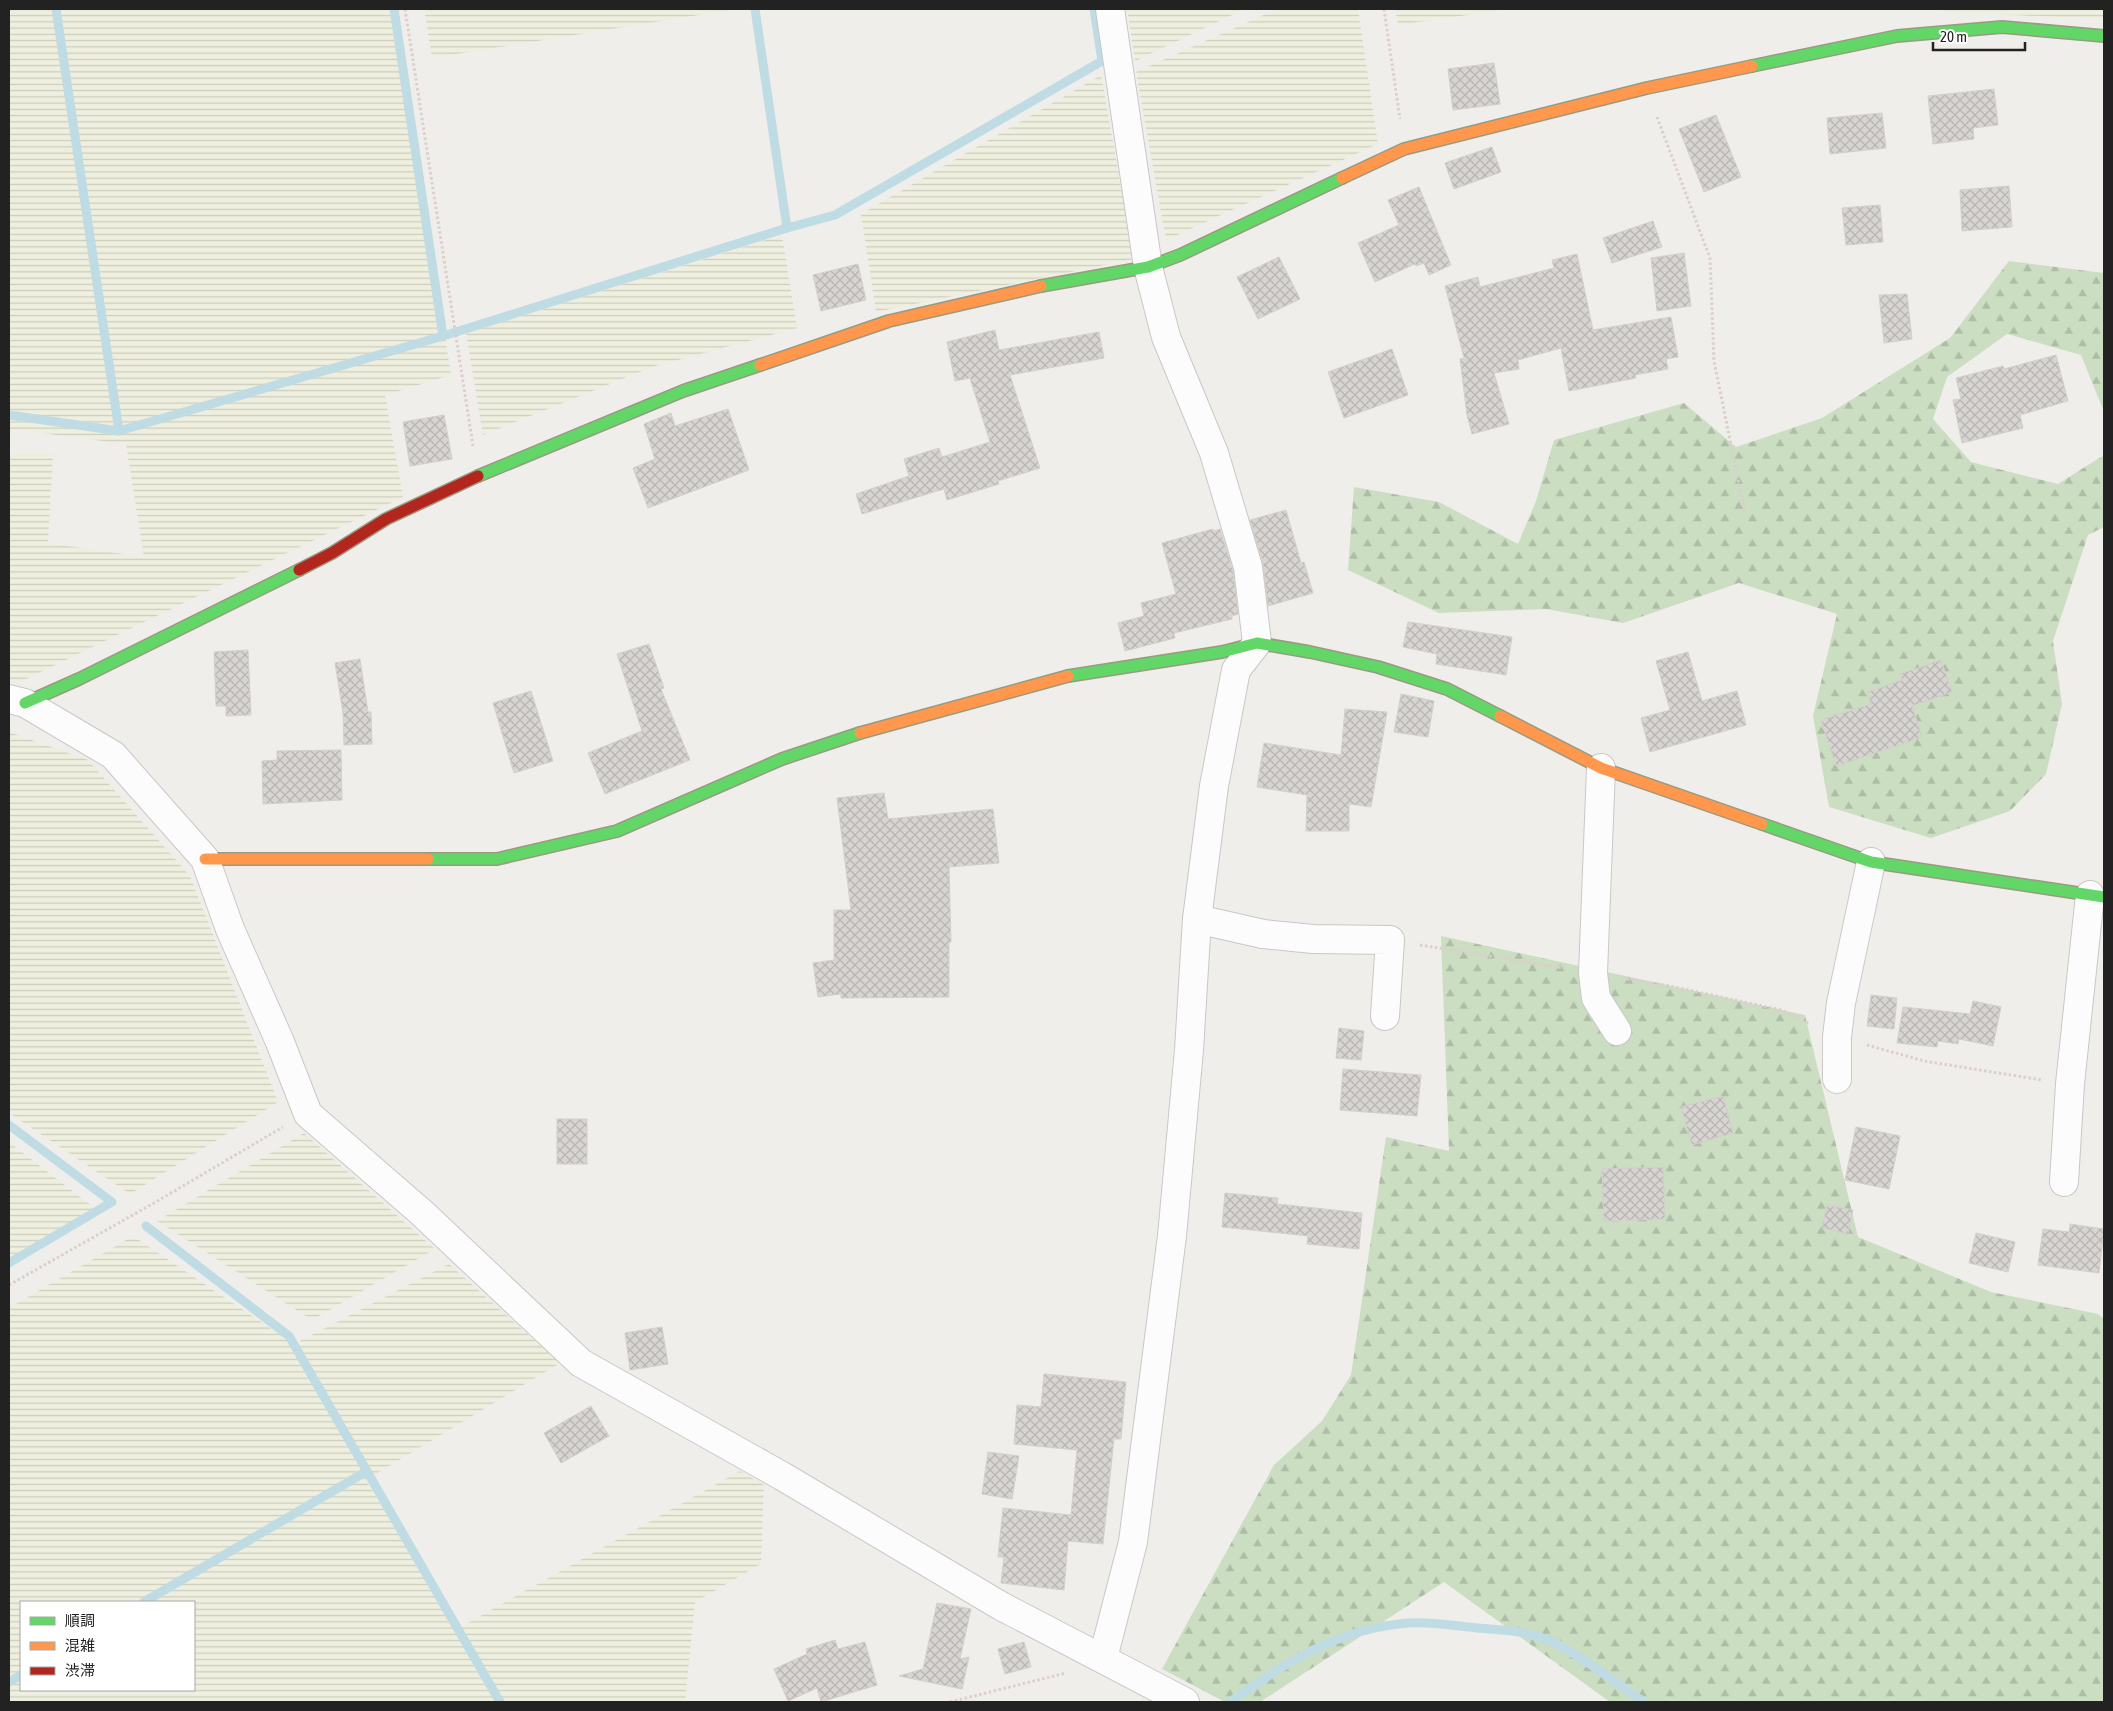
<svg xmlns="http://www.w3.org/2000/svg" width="2113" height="1711" font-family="'Asap Condensed','Noto Sans JP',sans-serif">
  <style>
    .farmland { fill: url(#farmland-rules); fill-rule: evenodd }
    .forest { fill: url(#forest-firs) }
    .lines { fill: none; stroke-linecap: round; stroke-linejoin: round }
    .stream { stroke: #bfdbe3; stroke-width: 9 }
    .building { fill: url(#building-cross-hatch); stroke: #d3d0cc }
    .street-casing { stroke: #c9c8c7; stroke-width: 30 }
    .fast-casing { stroke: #999a82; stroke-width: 14 }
    .slow-casing { stroke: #999a82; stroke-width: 14 }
    .jam-casing { stroke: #999a82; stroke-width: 14 }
    .path { stroke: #dccecd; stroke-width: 3; stroke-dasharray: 2.5 2.5; stroke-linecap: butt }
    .street { stroke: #fdfcfc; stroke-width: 28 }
    .fast { stroke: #63d668; stroke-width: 11 }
    .slow { stroke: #ff974d; stroke-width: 11 }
    .jam { stroke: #b3261e; stroke-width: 11 }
  </style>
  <defs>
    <pattern id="farmland-rules" width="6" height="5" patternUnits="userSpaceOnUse" patternTransform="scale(1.25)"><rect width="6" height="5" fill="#efefdf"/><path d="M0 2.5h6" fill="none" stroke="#cdcdbf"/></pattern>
    <pattern id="forest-firs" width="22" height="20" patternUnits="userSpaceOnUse" patternTransform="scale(1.25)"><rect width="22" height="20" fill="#cbdec1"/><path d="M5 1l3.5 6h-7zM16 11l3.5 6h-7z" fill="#aebea6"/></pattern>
    <pattern id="building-cross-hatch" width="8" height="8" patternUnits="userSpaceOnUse" patternTransform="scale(1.25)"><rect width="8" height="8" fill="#d7d4d2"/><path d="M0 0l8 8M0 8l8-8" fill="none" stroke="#b8b6b4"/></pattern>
  </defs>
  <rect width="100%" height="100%" fill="#f0eeeb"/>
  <g class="farmland">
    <path d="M9,9h384l58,366 -66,20 18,102 -383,185 -11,-3v-225h44l-5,89 96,14 -18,-113 -116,-15 -1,-4z"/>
    <path d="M424,9h312l-304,49z"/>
    <path d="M1127,9h118l-110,52z"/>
    <path d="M1277,9h81l20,135 -212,96 -30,-168z"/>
    <path d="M1395,9h114l-111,16z"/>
    <path d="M1941,9h163v10l-161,-7z"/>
    <path d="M1101,75l33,184 -258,53 -15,-98z"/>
    <path d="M782,235l15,93 -145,39 -169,68 -17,-102z"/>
    <path d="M9,732l79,28 102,116 88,226 -148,92 -121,-81z"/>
    <path d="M304,1133l131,116 -123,71 -155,-99z"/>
    <path d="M9,1142l88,68 -88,53z"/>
    <path d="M133,1236l161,108 155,-80 111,99 -194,117 91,149 283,-158 24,14 -3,79 -66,38 -10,100h-676v-394zM21,1602h173v88h-173z"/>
  </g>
  <g class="forest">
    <path d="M2009,261l95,12v139l-23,-57 -74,-21 -60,43 -14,42 38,43 87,22 46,-29v72l-16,8 -35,106 9,63 -16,70 -36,37 -79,27 -102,-31 -16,-91 24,-102 -98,-31 -116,40 -77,-14 -107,4 -91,-43 6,-83 85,15 79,42 18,-43 18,-61 130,-37 52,44 86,-29 128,-80z"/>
    <path d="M1441,936l364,79 53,222 133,55 107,22 6,5v383h-494l-166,-120 -184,120h-35l-63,-33 112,-204 48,-44 29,-46 35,-238 63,14z"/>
  </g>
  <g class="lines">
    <g class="stream">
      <path d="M56,9l63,422"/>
      <path d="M394,9l49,327"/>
      <path d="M755,9l32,219"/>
      <path d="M9,415l110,16 324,-95 344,-108 48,-13 267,-154 -8,-52"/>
      <path d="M9,1125l103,77 -103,61"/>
      <path d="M146,1226l143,110 211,366"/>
      <path d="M144,1602l223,-131"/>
      <path d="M9,1682l12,-7"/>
      <path d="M1230,1702c54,-39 110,-74 178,-79 22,-2 47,3 69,5 25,2 54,3 78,15 31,16 60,39 89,59"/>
    </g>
  </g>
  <g class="building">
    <path d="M1494,63l6,41 -47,6 -5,-41z"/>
    <path d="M1994,89l4,36 -25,3 1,11 -41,5 -5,-48z"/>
    <path d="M1882,113l4,35 -56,6 -3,-36z"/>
    <path d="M1716,115l25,62 -37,15 -25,-63z"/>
    <path d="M1492,147l9,25 -47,17 -9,-26z"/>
    <path d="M2009,186l3,41 -50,4 -2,-41z"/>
    <path d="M1419,187l32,78 -22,10 -5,-12 -8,3 -1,-2 -40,18 -17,-39 41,-18 -11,-25z"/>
    <path d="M1880,205l3,37 -37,3 -4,-37z"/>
    <path d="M1653,221l9,26 -50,16 -9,-25z"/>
    <path d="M1684,253l7,53 -34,5 -6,-53z"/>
    <path d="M1577,254l16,76 78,-13 7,40 -12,2 2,10 -33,6 1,3 -67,13 -8,-43 -43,12 1,9 -25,4 15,51 -37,10 -5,-19 -7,-56 4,-1 -19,-72 33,-9 2,10 74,-19 -2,-8z"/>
    <path d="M1279,257l21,42 -42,20 -21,-42z"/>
    <path d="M858,264l8,36 -45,11 -8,-36z"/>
    <path d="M1907,294l5,45 -28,4 -5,-48z"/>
    <path d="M995,330l4,20 100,-18 5,26 -94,17 30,93 -42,13 1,3 -52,16 -3,-11 -82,25 -6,-20 53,-18 -5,-17 35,-11 3,9 48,-15 -20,-64 -15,3 -8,-39z"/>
    <path d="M1392,349l16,46 -64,23 -16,-46z"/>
    <path d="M2056,355l12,46 -48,14 3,13 -61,15 -9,-43 8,-1 -5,-21 47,-12 1,3z"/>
    <path d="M728,409l21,61 -101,38 -15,-40 22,-9 -11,-35 27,-11 4,13z"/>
    <path d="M444,415l8,44 -42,7 -7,-44z"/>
    <path d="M1286,510l15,53 3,-1 9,31 -45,13 -5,-43 -13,-43z"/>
    <path d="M1213,529v2l7,-2 13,41 5,44 -6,2v3l-58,14 1,5 -50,13 -7,-28 26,-7 -3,-13 35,-9 -14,-51z"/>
    <path d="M1408,622l104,15 -6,38 -70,-11 1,-10 -34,-7z"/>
    <path d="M649,644l15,44 -3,1 29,71 -85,34 -17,-41 54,-22 -25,-77z"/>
    <path d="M248,650l3,65 -25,1v-10h-10l-2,-54z"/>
    <path d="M1688,652l14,49 35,-10 9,34 -96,27 -9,-34 29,-8 -14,-49z"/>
    <path d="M360,659l8,53h3l1,32 -28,1 -1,-32 -8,-50z"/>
    <path d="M1941,660l11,32 -40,14 10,31 -86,29 -15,-46 50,-16 -3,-12 34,-12 -2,-6z"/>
    <path d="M531,691l22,70 -39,12 -21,-70z"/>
    <path d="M1401,694l33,7 -6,36 -34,-5z"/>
    <path d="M1345,709l42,3 -16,95 -22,-3v27h-43l1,-36 -50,-8 7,-44 77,12z"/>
    <path d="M341,750l1,50 -79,4 -1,-43 15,-1v-9z"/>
    <path d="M884,793l4,26 105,-10 6,54 -50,4 2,75h-2v55l-108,1v-4l-23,3 -5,-34 21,-3v-50h17l-14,-112z"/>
    <path d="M1871,995l26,3 -3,31 -27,-3z"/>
    <path d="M1973,1001l28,6 -8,39 -34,-7 -1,5 -20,-3 -1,6 -40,-4 6,-36 67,7z"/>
    <path d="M1339,1028l25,3 -3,29 -25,-2z"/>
    <path d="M1343,1069l78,6 -4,41 -77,-6z"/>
    <path d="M1723,1096l10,37 -41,12 -11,-38z"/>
    <rect x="557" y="1119" width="30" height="45"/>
    <path d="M1856,1127l44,9 -11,53 -44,-9z"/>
    <path d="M1663,1167l2,52 -61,2 -2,-52z"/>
    <path d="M1225,1193l53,5 -1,6 85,9 -3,36 -52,-5 1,-8 -86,-9z"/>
    <path d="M1827,1205l26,5 -5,24 -26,-6z"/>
    <path d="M2070,1224l34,5 -5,44 -61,-8 5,-36 26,3z"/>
    <path d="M1976,1233l39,9 -7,30 -39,-9z"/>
    <path d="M662,1327l6,37 -38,6 -5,-37z"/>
    <path d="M1044,1374l82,8 -5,57h-7l-11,105 -35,-3 -4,49 -63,-7 3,-26h-6l5,-49 68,7 6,-65 -63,-6 3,-39 24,2z"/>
    <path d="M591,1406l18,30 -48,27 -17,-30z"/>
    <path d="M988,1452l31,4 -7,43 -30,-5z"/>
    <path d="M937,1603l34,6 -11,50 9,-2 -7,32 -63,-13 24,-7z"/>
    <path d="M835,1640l3,9 27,-7 12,43 -56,17 -4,-14 -29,13 -14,-32 33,-15 -1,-5z"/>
    <path d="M1024,1642l7,25 -26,7 -7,-25z"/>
  </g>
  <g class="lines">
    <defs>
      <g id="street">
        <path d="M9,699l16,4 88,52 92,104 25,70 50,113 28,72 114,99 159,150 201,113 219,130 184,96"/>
        <path d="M1601,768l-8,205 3,25 21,33"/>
        <path d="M1197,919l66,15 50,5 77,1 -5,76"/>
        <path d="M1837,1079v-42l4,-34 30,-141"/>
        <path d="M2064,1182l6,-98 20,-189"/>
        <path d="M1103,1658l30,-116 39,-306 17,-186 8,-131 17,-133 22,-116 21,-27 -9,-76 -34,-114 -48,-116 -18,-70 -38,-258"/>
      </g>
      <g id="fast">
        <path d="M1752,66l145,-30 105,-9 102,9"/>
        <path d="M1041,286l107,-19 32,-12 162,-77"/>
        <path d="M478,476l205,-85 77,-26"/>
        <path d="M1068,676l154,-24 35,-9 53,9 68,15 69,22 53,27"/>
        <path d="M25,703l54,-24 220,-109"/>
        <path d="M1762,824l109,38 233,35"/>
        <path d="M428,859h69l120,-28 165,-72 78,-26"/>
      </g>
      <g id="slow">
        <path d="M1342,178l62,-29 243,-61 105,-22"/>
        <path d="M760,365l129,-44 152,-35"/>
        <path d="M1500,716l101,52 161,56"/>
        <path d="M860,733l208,-57"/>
        <path d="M205,859h223"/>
      </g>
      <path id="jam" d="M299,570l33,-17 54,-34 92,-43"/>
    </defs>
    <use href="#street" class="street-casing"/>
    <use href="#fast" class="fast-casing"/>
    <use href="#slow" class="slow-casing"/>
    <use href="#jam" class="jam-casing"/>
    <g class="path">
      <path d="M405,9l68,437"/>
      <path d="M1384,9l16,110"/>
      <path d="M1657,117l53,141 4,103 31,153"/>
      <path d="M1420,945l144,23"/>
      <path d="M1622,978l48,8 111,24 29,14"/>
      <path d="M1867,1045l57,16 118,19"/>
      <path d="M9,1285l145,-82 129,-76"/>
      <path d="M950,1702l116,-29"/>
    </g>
    <use href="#street" class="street"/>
    <use href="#fast" class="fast"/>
    <use href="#slow" class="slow"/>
    <use href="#jam" class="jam"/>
  </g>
  <rect width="2113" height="1711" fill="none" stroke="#222222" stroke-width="20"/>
  <rect x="20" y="1601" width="175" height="90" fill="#ffffff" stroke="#a7a7a7"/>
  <rect x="30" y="1617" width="25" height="8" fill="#63d668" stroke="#a7a7a7"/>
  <text x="65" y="1626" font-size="15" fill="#222222">順調</text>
  <rect x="30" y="1642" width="25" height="8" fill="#ff974d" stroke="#a7a7a7"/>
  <text x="65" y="1651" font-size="15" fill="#222222">混雑</text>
  <rect x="30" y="1667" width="25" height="8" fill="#b3261e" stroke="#a7a7a7"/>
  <text x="65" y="1676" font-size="15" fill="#222222">渋滞</text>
  <path d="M1933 42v8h92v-8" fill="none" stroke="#222222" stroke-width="2.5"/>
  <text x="1940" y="42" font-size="15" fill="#222222" stroke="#ffffff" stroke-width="4" paint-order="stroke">20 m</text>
</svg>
